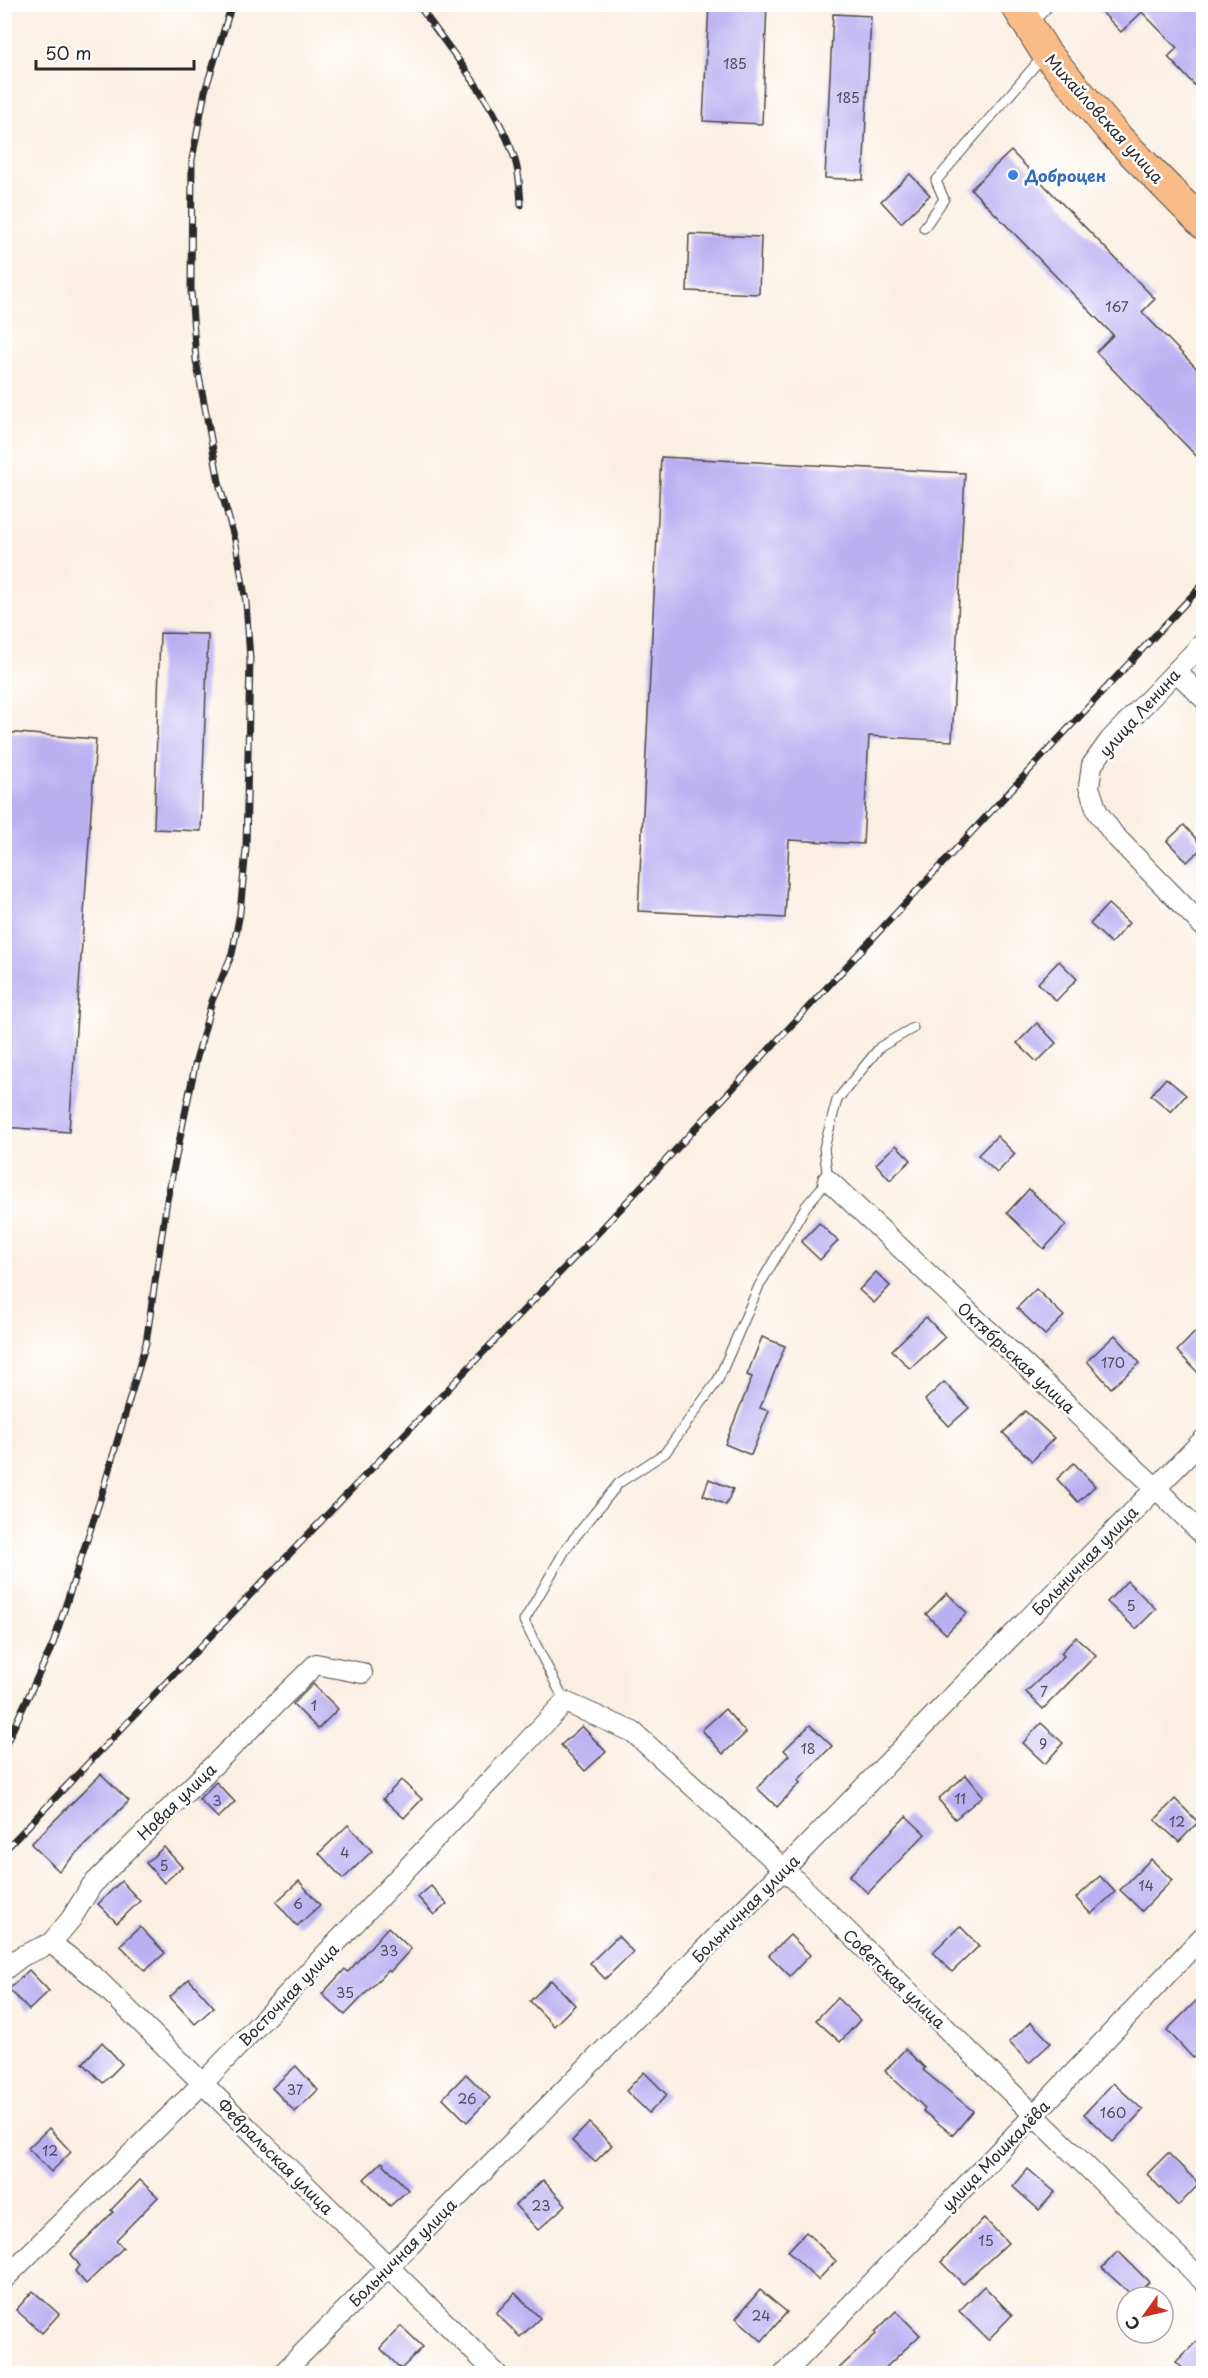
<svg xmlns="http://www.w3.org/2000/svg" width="1208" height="2378" font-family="'Playpen Sans',sans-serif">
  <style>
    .building { fill: #baaff1 }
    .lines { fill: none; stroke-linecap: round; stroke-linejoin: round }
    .lane-casing { stroke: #4a4846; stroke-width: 11 }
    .street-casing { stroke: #4a4846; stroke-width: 22 }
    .primary-casing { stroke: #4a4846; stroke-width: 32 }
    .lane { stroke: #fff; stroke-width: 9 }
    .street { stroke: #fff; stroke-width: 20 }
    .primary { stroke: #f9bc89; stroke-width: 30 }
    .rail-casing { stroke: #2b2b2b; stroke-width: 7 }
    .rail { stroke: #fff; stroke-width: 4.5; stroke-dasharray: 14; stroke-linecap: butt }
    .shop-dot { fill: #3f7fe0; stroke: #fff; stroke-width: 2 }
    .labels { text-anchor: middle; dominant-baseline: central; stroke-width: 5; stroke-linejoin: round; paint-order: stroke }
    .number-label { font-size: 14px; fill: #4f4c5c }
    .street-label { font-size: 16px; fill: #2b2b2b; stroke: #fff }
    .shop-label { font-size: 16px; font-weight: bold; fill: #366cbe; stroke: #fff; text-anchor: start }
  </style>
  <rect width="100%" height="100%" fill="#fff"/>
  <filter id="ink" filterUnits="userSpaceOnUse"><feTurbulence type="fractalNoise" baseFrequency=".0167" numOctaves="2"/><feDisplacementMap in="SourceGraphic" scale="12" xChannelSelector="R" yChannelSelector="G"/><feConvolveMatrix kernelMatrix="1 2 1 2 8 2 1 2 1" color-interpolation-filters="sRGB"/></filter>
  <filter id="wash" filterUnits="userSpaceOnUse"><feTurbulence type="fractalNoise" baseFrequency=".008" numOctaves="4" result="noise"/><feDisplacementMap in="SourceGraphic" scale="24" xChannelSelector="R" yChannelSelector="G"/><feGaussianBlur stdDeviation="1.35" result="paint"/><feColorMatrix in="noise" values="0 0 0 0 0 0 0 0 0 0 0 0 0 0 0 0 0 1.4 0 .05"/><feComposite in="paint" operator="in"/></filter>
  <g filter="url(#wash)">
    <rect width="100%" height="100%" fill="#faefe2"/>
    <g id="blocks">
      <g class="building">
        <path d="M709,4h58l-5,120 -59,-3z"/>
        <path d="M1094,4h109v90l-35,-37 9,-9 -35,-36 -21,20z"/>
        <path d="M833,14l38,2 -8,164 -38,-2z"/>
        <path d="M1011,151l144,148 -13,13 61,63v88l-107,-111 17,-17 -142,-146z"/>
        <path d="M910,174l20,21 -29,28 -20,-22z"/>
        <path d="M689,234l72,3 -2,57 -72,-3z"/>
        <path d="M661,457l304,16 -13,268 -83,-5 -6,108 -74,-4 -4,78 -147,-7z"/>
        <path d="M160,633l48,1 -7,197 -47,-2z"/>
        <path d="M4,732l92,7 -27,393 -65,-5z"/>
        <path d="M1184,825l19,22 -16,15 -20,-21z"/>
        <path d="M1108,904l21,19 -18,20 -21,-19z"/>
        <path d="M1059,961l18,18 -21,22 -18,-18z"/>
        <path d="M1037,1023l19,20 -19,19 -20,-19z"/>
        <path d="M1166,1078l20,17 -15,17 -20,-17z"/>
        <path d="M997,1136l18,18 -18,19 -19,-18z"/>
        <path d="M896,1145l15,15 -21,20 -14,-16z"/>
        <path d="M1029,1189l37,36 -22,24 -37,-36z"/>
        <path d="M819,1223l19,18 -18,19 -19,-18z"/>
        <path d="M876,1272l14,14 -16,17 -15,-13z"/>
        <path d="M1036,1289l28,27 -19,19 -28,-27z"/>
        <path d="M926,1317l19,20 -35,32 -18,-19z"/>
        <path d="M1203,1324v54l-26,-27z"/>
        <path d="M1115,1335l25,28 -29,25 -24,-27z"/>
        <path d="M762,1337l23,9 -25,62 9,3 -18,44 -26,-11 27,-67 -5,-2z"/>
        <path d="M944,1382l25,26 -20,18 -24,-26z"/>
        <path d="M1025,1411l29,27 -22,23 -29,-28z"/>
        <path d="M1074,1463l21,23 -17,16 -21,-23z"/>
        <path d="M709,1479l24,10 -7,16 -23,-10z"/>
        <path d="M1127,1581l29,28 -20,20 -29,-27z"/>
        <path d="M947,1593l20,20 -21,21 -20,-20z"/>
        <path d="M1076,1637l20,18 -53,54 -17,-17 38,-36 -3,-3z"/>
        <path d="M313,1684l25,25 -20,20 -25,-25z"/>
        <path d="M725,1709l21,24 -23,21 -21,-24z"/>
        <path d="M1041,1723l22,20 -18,21 -22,-21z"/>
        <path d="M810,1725l22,21 -34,34 2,3 -23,24 -20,-19 32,-33 -5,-5z"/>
        <path d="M582,1726l24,26 -21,19 -24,-26z"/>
        <path d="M101,1774l28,27 -70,70 -28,-27z"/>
        <path d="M966,1775l17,21 -28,23 -17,-20z"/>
        <path d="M401,1780l21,19 -18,19 -21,-19z"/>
        <path d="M216,1782l19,20 -17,16 -19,-19z"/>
        <path d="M1175,1799l23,23 -19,20 -24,-22z"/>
        <path d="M906,1816l19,18 -57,59 -19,-17z"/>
        <path d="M348,1825l24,26 -29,28 -24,-26z"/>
        <path d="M164,1847l18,20 -18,16 -18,-20z"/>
        <path d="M1151,1859l21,21 -30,31 -22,-21z"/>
        <path d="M1100,1876l15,16 -24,22 -15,-16z"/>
        <path d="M121,1881l19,20 -23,22 -19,-19z"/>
        <path d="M299,1881l21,24 -23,21 -21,-24z"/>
        <path d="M431,1886l16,18 -13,11 -16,-18z"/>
        <path d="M960,1926l19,20 -27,26 -19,-20z"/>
        <path d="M140,1927l25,26 -20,18 -25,-26z"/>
        <path d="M388,1927l23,22 -21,23 -2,-2 -43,45 -23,-21 23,-25 3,3z"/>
        <path d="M790,1935l20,20 -20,21 -21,-21z"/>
        <path d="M618,1936l15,16 -28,27 -15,-16z"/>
        <path d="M29,1970l20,21 -20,19 -20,-21z"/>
        <path d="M189,1979l25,28 -19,17 -25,-27z"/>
        <path d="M551,1980l24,25 -21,21 -24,-25z"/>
        <path d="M1203,1994v54l-10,10 -26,-28z"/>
        <path d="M837,1998l23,22 -20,22 -24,-22z"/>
        <path d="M1031,2022l20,21 -22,20 -20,-21z"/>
        <path d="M102,2042l20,22 -19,19 -20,-20z"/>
        <path d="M905,2049l20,19 -2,2 50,41 -20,24 -30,-24 2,-3 -40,-37z"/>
        <path d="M296,2066l22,24 -23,22 -23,-24z"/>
        <path d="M644,2072l23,23 -18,18 -23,-22z"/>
        <path d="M466,2074l24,24 -23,24 -24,-24z"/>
        <path d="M1113,2083l30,27 -30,32 -29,-28z"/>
        <path d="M589,2123l23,22 -17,17 -23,-21z"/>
        <path d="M49,2128l22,24 -20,20 -23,-24z"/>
        <path d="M1168,2153l31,31 -21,22 -31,-32z"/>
        <path d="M382,2162l26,28 -18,16 -26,-27z"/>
        <path d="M1028,2169l27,23 -16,18 -26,-23z"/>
        <path d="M140,2180l18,17 -42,43 7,8 -37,36 -11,-13 5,-5 -9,-12 42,-42 -2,-2z"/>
        <path d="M543,2180l23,25 -28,25 -23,-25z"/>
        <path d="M984,2218l24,25 -45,41 -22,-22z"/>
        <path d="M806,2232l30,29 -18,19 -30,-29z"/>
        <path d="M1118,2251l31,31 -15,15 -32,-29z"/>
        <path d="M984,2286l28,29 -24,25 -29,-29z"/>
        <path d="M760,2290l27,22 -25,29 -26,-23z"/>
        <path d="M33,2291l26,23 -17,19 -26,-23z"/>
        <path d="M515,2293l25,25 -20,19 -24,-24z"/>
        <path d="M896,2311l24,24 -40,38h-46l42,-39 -1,-2z"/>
        <path d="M401,2326l22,21 -22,22 -21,-21z"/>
        <path d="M1203,2335v38h-15l-12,-11z"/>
      </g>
    </g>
  </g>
  <g filter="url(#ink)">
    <use href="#blocks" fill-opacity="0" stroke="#4a4846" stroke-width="1.5"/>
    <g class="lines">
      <defs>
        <g id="lane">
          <path d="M924,228l20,-29 -8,-18 108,-126"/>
          <path d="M565,1702l-41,-81 43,-74 52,-64 46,-30 53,-73 41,-94 47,-80 22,-26 -4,-32 13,-48 43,-53 33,-19"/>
        </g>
        <g id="street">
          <path d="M1026,22l17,-18"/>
          <path d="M1204,642l-94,98 -18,25 -3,22 8,24 17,24 90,92"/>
          <path d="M1176,671l28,28"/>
          <path d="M828,1180l327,307 49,49"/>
          <path d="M51,1943l47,37 399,394"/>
          <path d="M4,1970l18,-14 29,-13 20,-24 21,-34 224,-221 46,9"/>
          <path d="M4,2279l199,-196 362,-381 68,30 151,137 420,413"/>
          <path d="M282,2374l502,-505 420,-430"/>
          <path d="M784,2374l251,-260 169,-179"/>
        </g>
        <path id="primary" d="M1015,4l31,49 68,81 90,91"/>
      </defs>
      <use href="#lane" class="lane-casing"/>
      <use href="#street" class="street-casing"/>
      <use href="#primary" class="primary-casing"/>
      <use href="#lane" class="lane"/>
      <use href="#street" class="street"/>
      <use href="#primary" class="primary"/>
      <defs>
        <g id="rail">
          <path d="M418,4c32,48 74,93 94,147 7,17 8,37 9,54"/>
          <path d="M4,1748l49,-104 47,-144 46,-157 21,-143 29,-139 16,-60 20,-47 8,-41 6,-64 4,-190 -4,-57 -10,-58 -16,-57 -24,-127 -5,-69 1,-131 13,-69 27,-87"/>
          <path d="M4,1851l592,-616 608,-652"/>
        </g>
      </defs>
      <use href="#rail" class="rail-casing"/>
      <use href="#rail" class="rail"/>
    </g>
  </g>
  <circle class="shop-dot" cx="1013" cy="175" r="6"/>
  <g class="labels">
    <g class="number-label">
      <text x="735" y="63">185</text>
      <text x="848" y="97">185</text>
      <text x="1117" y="306">167</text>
      <text x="1113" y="1362">170</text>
      <text x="1131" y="1605">5</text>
      <text x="1044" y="1691">7</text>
      <text x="314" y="1705">1</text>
      <text x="1043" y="1743">9</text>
      <text x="808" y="1748">18</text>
      <text x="960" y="1798">11</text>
      <text x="217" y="1800">3</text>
      <text x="1177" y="1821">12</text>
      <text x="345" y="1852">4</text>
      <text x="164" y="1865">5</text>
      <text x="1146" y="1885">14</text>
      <text x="298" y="1903">6</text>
      <text x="389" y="1950">33</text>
      <text x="345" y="1992">35</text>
      <text x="295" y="2089">37</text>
      <text x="467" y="2098">26</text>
      <text x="1113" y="2112">160</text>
      <text x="50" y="2150">12</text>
      <text x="541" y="2205">23</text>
      <text x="986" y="2240">15</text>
      <text x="761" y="2315">24</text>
    </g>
    <g class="street-label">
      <text transform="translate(1105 118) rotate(48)">Михайловская улица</text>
      <text transform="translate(1139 712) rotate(-48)">улица Ленина</text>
      <text transform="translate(1017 1357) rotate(43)">Октябрьская улица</text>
      <text transform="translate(1084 1560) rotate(-46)">Больничная улица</text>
      <text transform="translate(176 1801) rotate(-44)">Новая улица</text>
      <text transform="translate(745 1908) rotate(-45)">Больничная улица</text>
      <text transform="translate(895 1978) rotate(44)">Советская улица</text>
      <text transform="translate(288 1994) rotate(-46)">Восточная улица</text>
      <text transform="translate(995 2155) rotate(-46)">улица Мошкалёва</text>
      <text transform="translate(276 2156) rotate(45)">Февральская улица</text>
      <text transform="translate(402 2252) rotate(-45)">Больничная улица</text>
    </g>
    <g class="shop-label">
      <text x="1025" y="175">Доброцен</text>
    </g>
  </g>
  <rect width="1208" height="2378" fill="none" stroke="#fff" stroke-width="24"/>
  <g transform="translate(1145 2315) rotate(236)"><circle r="28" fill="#ffffff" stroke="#aaaaaa" stroke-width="1.5"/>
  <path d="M0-4.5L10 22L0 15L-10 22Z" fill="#c8321e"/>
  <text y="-9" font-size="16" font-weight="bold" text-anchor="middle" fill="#2b2b2b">С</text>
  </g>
  <path d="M36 60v9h158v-9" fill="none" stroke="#2b2b2b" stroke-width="3"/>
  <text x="45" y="60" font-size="18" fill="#2b2b2b" stroke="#ffffff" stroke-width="4.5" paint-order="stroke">50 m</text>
</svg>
